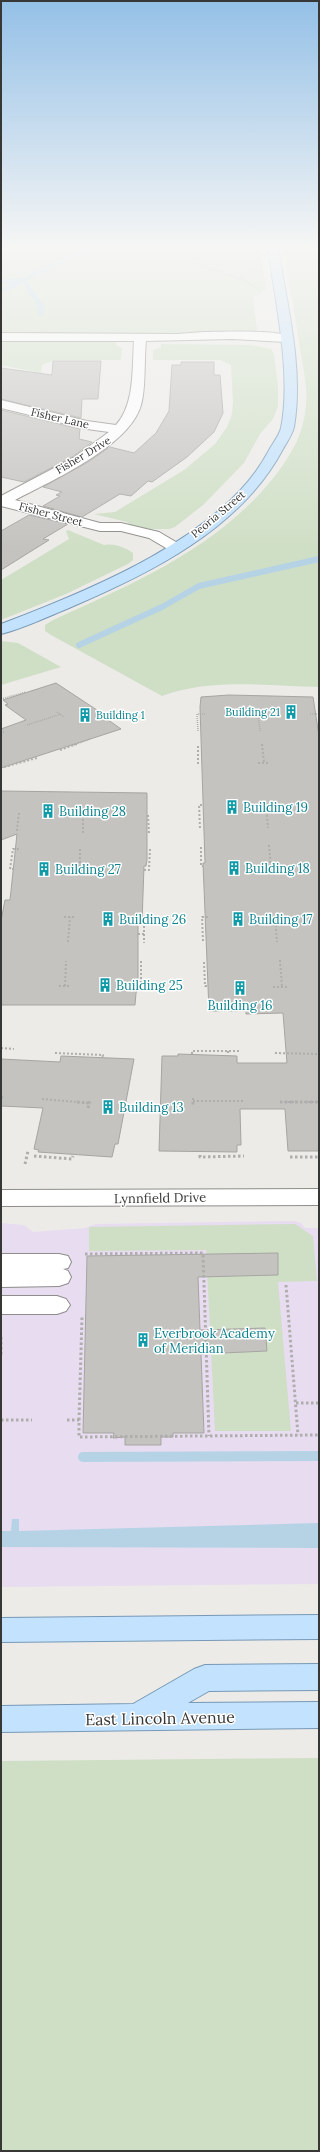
<svg xmlns="http://www.w3.org/2000/svg" width="320" height="2152" font-family="Lora,serif">
  <style>
    .commercial { fill: #e8dcf1 }
    .green { fill: #cfdfc5 }
    .water { fill: #b6d3e6 }
    .lines { fill: none; stroke-linecap: round; stroke-linejoin: round }
    .stream-far2 { stroke: #b6d3e6; stroke-width: 5 }
    .stream-far1 { stroke: #b6d3e6; stroke-width: 6 }
    .stream { stroke: #b6d3e6; stroke-width: 10 }
    .building { fill: #c4c3c0; stroke: #a6a5a2 }
    .minor-casing { stroke: #8e8d8a; stroke-width: 2 }
    .major-casing { stroke: #7799b7; stroke-width: 2 }
    .path-far2 { stroke: #afaeac; stroke-width: 1.5; stroke-dasharray: 1 1; stroke-linecap: butt }
    .path-far1 { stroke: #afaeac; stroke-width: 2; stroke-dasharray: 2 2; stroke-linecap: butt }
    .path { stroke: #afaeac; stroke-width: 3; stroke-dasharray: 2.5 2.5; stroke-linecap: butt }
    .minor { fill: #fff; fill-rule: evenodd }
    .major { fill: #c2e2fd; fill-rule: evenodd }
    .labels { text-anchor: middle; dominant-baseline: central; stroke-width: 3; stroke-linejoin: round; paint-order: stroke }
    .far-street-label { font-size: 11px; fill: #373736; stroke: #fff }
    .far-culture-label { font-size: 11px; fill: #0d838f; stroke: #fff; text-anchor: end }
    .culture-label { font-size: 13px; fill: #0d838f; stroke: #fff; text-anchor: start }
    .street-label { font-size: 13px; fill: #373736; stroke: #fff }
    .near-street-label { font-size: 16px; fill: #373736; stroke: #fff }
  </style>
  <rect width="100%" height="100%" fill="#ecebe8"/>
  <path class="commercial" d="M294,1221l7,2 4,5h14v356l-318,3v-364l23,2 9,7 52,-4 11,-4z"/>
  <g class="green">
    <path d="M1,247h259l6,42 -7,6 -6,2 4,34 -11,2h-245z"/>
    <path d="M284,247h35v440c-52,-1 -108,-9 -157,9l-111,-61 -6,-4v-6l8,-5c82,-37 169,-74 225,-148 15,-20 26,-41 28,-66 2,-19 -3,-38 -6,-57 -5,-34 -11,-68 -16,-102z"/>
    <path d="M1,340l115,2v3l6,3 -1,12h-67l-12,5 -1,8 -40,-8z"/>
    <path d="M161,344l90,1 20,4 3,5 4,32v20l-5,13 -13,15 -16,29 -41,42 -28,22 -6,2h-19l-20,-4 -3,-3 -33,-8 21,-2 69,-42 31,-26 12,-17 5,-13 1,-12 -2,-37 -11,-5h-67v-10l8,-3z"/>
    <path d="M68,530l36,15c10,-2 21,2 29,8v7l-5,4 -62,30 -65,26v-40l68,-41 -3,-8z"/>
    <path d="M1,641l17,2 43,24 -60,18z"/>
    <path d="M295,1224l18,12 4,45 -39,1 13,149h-76l-9,-181 -117,1v-24z"/>
    <path d="M319,1758v393h-318v-390z"/>
  </g>
  <path class="water" d="M12,1519h7v12l300,-8v25l-318,-1v-16h10z"/>
  <g class="lines">
    <g class="stream-far2">
      <path d="M1,282l22,-2 18,26v7"/>
      <path d="M1,291l89,-44"/>
    </g>
    <path class="stream-far1" d="M79,645l83,-38 37,-21 120,-27"/>
    <path class="stream" d="M83,1457l236,-1"/>
  </g>
  <g class="building">
    <path d="M53,361h48l-3,38h-16l-1,19 -80,-19v-31l51,7z"/>
    <path d="M181,362h33v13h6l3,38 -9,19 -27,25 -35,25 -4,-1 -17,15 -11,-2 -38,23 -39,-11 17,-10 -4,-1 6,-3 -19,-5 45,-25 22,-15 24,6 22,-20 13,-22 3,-46h9z"/>
    <path d="M1,410l79,19 -1,10 13,3 -20,15 -48,25 -23,-5z"/>
    <path d="M29,515l39,9 -25,15 6,1 -48,30v-39z"/>
    <path d="M56,683l50,33 -2,1 17,12 -120,39v-39l25,-9 -21,-15 3,-1 -5,-4z"/>
    <path d="M229,695l84,2 6,39v415h-31l-3,-42h-45l1,36h-4v7l-78,-1 3,-95h16v-2l59,2v7h50l-4,-50 -37,1v-3h-37l-6,-148h2l-5,-156 1,-10z"/>
    <path d="M1,791l146,2v67l-1,6h-2l-2,57h-4v64l-2,6 -1,12h-134v-84l4,-21h5l7,-66 -16,6z"/>
    <path d="M61,1056l73,3 -16,85h-3l-3,13 -74,-5 1,-2 -5,-1 9,-41 -42,-2v-47l59,3z"/>
    <path d="M278,1253v22l-80,2 2,53 65,-2 2,23 -66,3 3,79h-31v4h-12v8h-36v-8l-12,1 1,-5h-31l4,-177z"/>
  </g>
  <g class="lines">
    <defs>
      <g id="minor">
        <path d="M204,332c14,0 81,-3 88,6l-6,4 -54,-3 -86,2c-2,18 0,48 -5,64 -11,41 -90,76 -126,95l85,23h21l38,9 22,13 2,3 -2,3h-10l-22,-13 -28,-7h-21l-99,-25v-10l72,-38 36,-26 -22,-3 -86,-21v-8l86,21 29,4c19,-21 16,-56 18,-84h-133v-8l176,1z"/>
        <path d="M319,1189v16l-318,1v-16z"/>
        <path d="M1,1254h58l9,2 3,6 -3,6 -5,1 5,2 3,6 -3,6 -9,3 -58,1z"/>
        <path d="M1,1296h56l9,3 4,6 -4,6 -9,3h-56z"/>
      </g>
      <g id="major">
        <path d="M268,247h10c9,58 26,122 16,180 -2,8 -7,15 -11,22 -42,80 -134,125 -214,159 -22,9 -45,20 -68,26v-10c87,-33 222,-87 267,-172 4,-8 11,-16 13,-24 11,-55 -6,-125 -13,-181z"/>
        <path d="M319,1615v24l-318,3v-24z"/>
        <path d="M319,1664v26l-110,1 -21,12 131,-1v26l-318,4v-26l132,-2 61,-35 11,-4z"/>
      </g>
    </defs>
    <use href="#minor" class="minor-casing"/>
    <use href="#major" class="major-casing"/>
    <g class="path-far2">
      <path d="M199,247l-4,12 3,5 45,16 14,8"/>
      <path d="M1,699l25,-7"/>
      <path d="M57,712l7,5"/>
      <path d="M252,712h13"/>
      <path d="M258,712l2,19"/>
      <path d="M310,714h9"/>
      <path d="M27,725l34,-11"/>
      <path d="M198,731l-1,-17h8"/>
      <path d="M1,733l3,-1"/>
      <path d="M74,745l16,-6"/>
    </g>
    <g class="path-far1">
      <path d="M262,744l2,19"/>
      <path d="M198,746v18h2"/>
      <path d="M60,750l17,-6"/>
      <path d="M258,763h11"/>
      <path d="M4,767l33,-9"/>
      <path d="M259,807h13"/>
      <path d="M266,807l2,21"/>
      <path d="M77,811h13"/>
      <path d="M83,811v22"/>
      <path d="M19,813l-2,17h3"/>
      <path d="M148,815l1,18"/>
      <path d="M200,828l-1,-23h3"/>
      <path d="M269,845l2,22"/>
      <path d="M201,847v19h2"/>
      <path d="M80,849v21"/>
      <path d="M264,867h14"/>
      <path d="M14,869h-4l3,-20h6"/>
      <path d="M74,870h12"/>
      <path d="M144,870h5l1,-21"/>
      <path d="M64,917h11"/>
      <path d="M269,917h12"/>
      <path d="M275,917l2,25"/>
      <path d="M142,920h2v23"/>
      <path d="M138,934h6"/>
      <path d="M203,941l-1,-24h6"/>
      <path d="M68,942l2,-25"/>
      <path d="M280,960l2,27"/>
      <path d="M204,962l1,24h3"/>
      <path d="M138,984h3v-23"/>
      <path d="M59,986h12"/>
      <path d="M65,986l1,-25"/>
      <path d="M273,987h15"/>
      <path d="M1,1048l13,1"/>
      <path d="M228,1051v5"/>
      <path d="M55,1053l48,2 -1,3"/>
      <path d="M275,1053l42,1"/>
      <path d="M192,1054v-3h48"/>
      <path d="M1,1097l4,1"/>
      <path d="M193,1098v5"/>
      <path d="M42,1099l46,4"/>
      <path d="M193,1101h51"/>
      <path d="M280,1102h39"/>
      <path d="M89,1103l1,-2"/>
    </g>
    <g class="path">
      <path d="M77,1102l12,1"/>
      <path d="M193,1102v4"/>
      <path d="M280,1102h39"/>
      <path d="M88,1108l2,-6"/>
      <path d="M200,1155v2l44,-1"/>
      <path d="M34,1156l38,3 1,-3"/>
      <path d="M290,1157h29"/>
      <path d="M25,1164l3,-13"/>
      <path d="M85,1254l118,-1 6,183"/>
      <path d="M286,1285l12,150"/>
      <path d="M1,1337v19"/>
      <path d="M296,1403h23"/>
      <path d="M1,1420h31"/>
      <path d="M67,1420h12v17l240,-2"/>
      <path d="M79,1420l3,-103"/>
    </g>
    <use href="#minor" class="minor"/>
    <use href="#major" class="major"/>
  </g>
  <linearGradient id="sky" x2="0" y2="1"><stop stop-color="#94c0e7"/><stop offset="0.45" stop-color="#f6f6f5"/><stop offset="1" stop-color="#f6f6f5" stop-opacity="0"/></linearGradient>
  <rect width="320" height="549" fill="url(#sky)"/>
  <defs>
    <symbol id="building-bare" viewBox="-9 -9 18 18"><path d="M-4-6H4V6H1V3H-1V6H-4ZM-2.5-4.3h1.7v1.8h-1.7ZM.8-4.3h1.7v1.8H.8ZM-2.5-1h1.7V.8h-1.7ZM.8-1h1.7V.8H.8Z" fill="#0f9aa8" stroke="#fff" stroke-width="2.5" paint-order="stroke"/></symbol>
  </defs>
  <g fill-rule="evenodd">
    <use href="#building-bare" x="281" y="702" width="20" height="20"/>
    <use href="#building-bare" x="75" y="705" width="20" height="20"/>
    <use href="#building-bare" x="222" y="797" width="20" height="20"/>
    <use href="#building-bare" x="38" y="801" width="20" height="20"/>
    <use href="#building-bare" x="224" y="858" width="20" height="20"/>
    <use href="#building-bare" x="34" y="859" width="20" height="20"/>
    <use href="#building-bare" x="98" y="909" width="20" height="20"/>
    <use href="#building-bare" x="228" y="909" width="20" height="20"/>
    <use href="#building-bare" x="95" y="975" width="20" height="20"/>
    <use href="#building-bare" x="230" y="978" width="20" height="20"/>
    <use href="#building-bare" x="98" y="1097" width="20" height="20"/>
    <use href="#building-bare" x="133" y="1330" width="20" height="20"/>
  </g>
  <g class="labels">
    <g class="far-street-label">
      <text transform="translate(60 418) rotate(13)">Fisher Lane</text>
      <text transform="translate(83 455) rotate(-31)">Fisher Drive</text>
      <text transform="translate(51 514) rotate(15)">Fisher Street</text>
      <text transform="translate(218 514) rotate(-40)">Peoria Street</text>
    </g>
    <g class="far-culture-label">
      <text x="280" y="712">Building 21</text>
      <text x="96" y="715" text-anchor="start">Building 1</text>
    </g>
    <g class="culture-label">
      <text x="243" y="807">Building 19</text>
      <text x="59" y="811">Building 28</text>
      <text x="245" y="868">Building 18</text>
      <text x="55" y="869">Building 27</text>
      <text x="119" y="919">Building 26</text>
      <text x="249" y="919">Building 17</text>
      <text x="116" y="985">Building 25</text>
      <text x="240" y="1005" text-anchor="middle">Building 16</text>
      <text x="119" y="1107">Building 13</text>
      <text x="154" y="1333">Everbrook Academy<tspan x="154" dy="15">of Meridian</tspan></text>
    </g>
    <g class="street-label">
      <text transform="translate(160 1198) rotate(-1)">Lynnfield Drive</text>
    </g>
    <g class="near-street-label">
      <text transform="translate(160 1718) rotate(-1)">East Lincoln Avenue</text>
    </g>
  </g>
  <rect width="320" height="2152" fill="none" stroke="#373736" stroke-width="4"/>
</svg>
